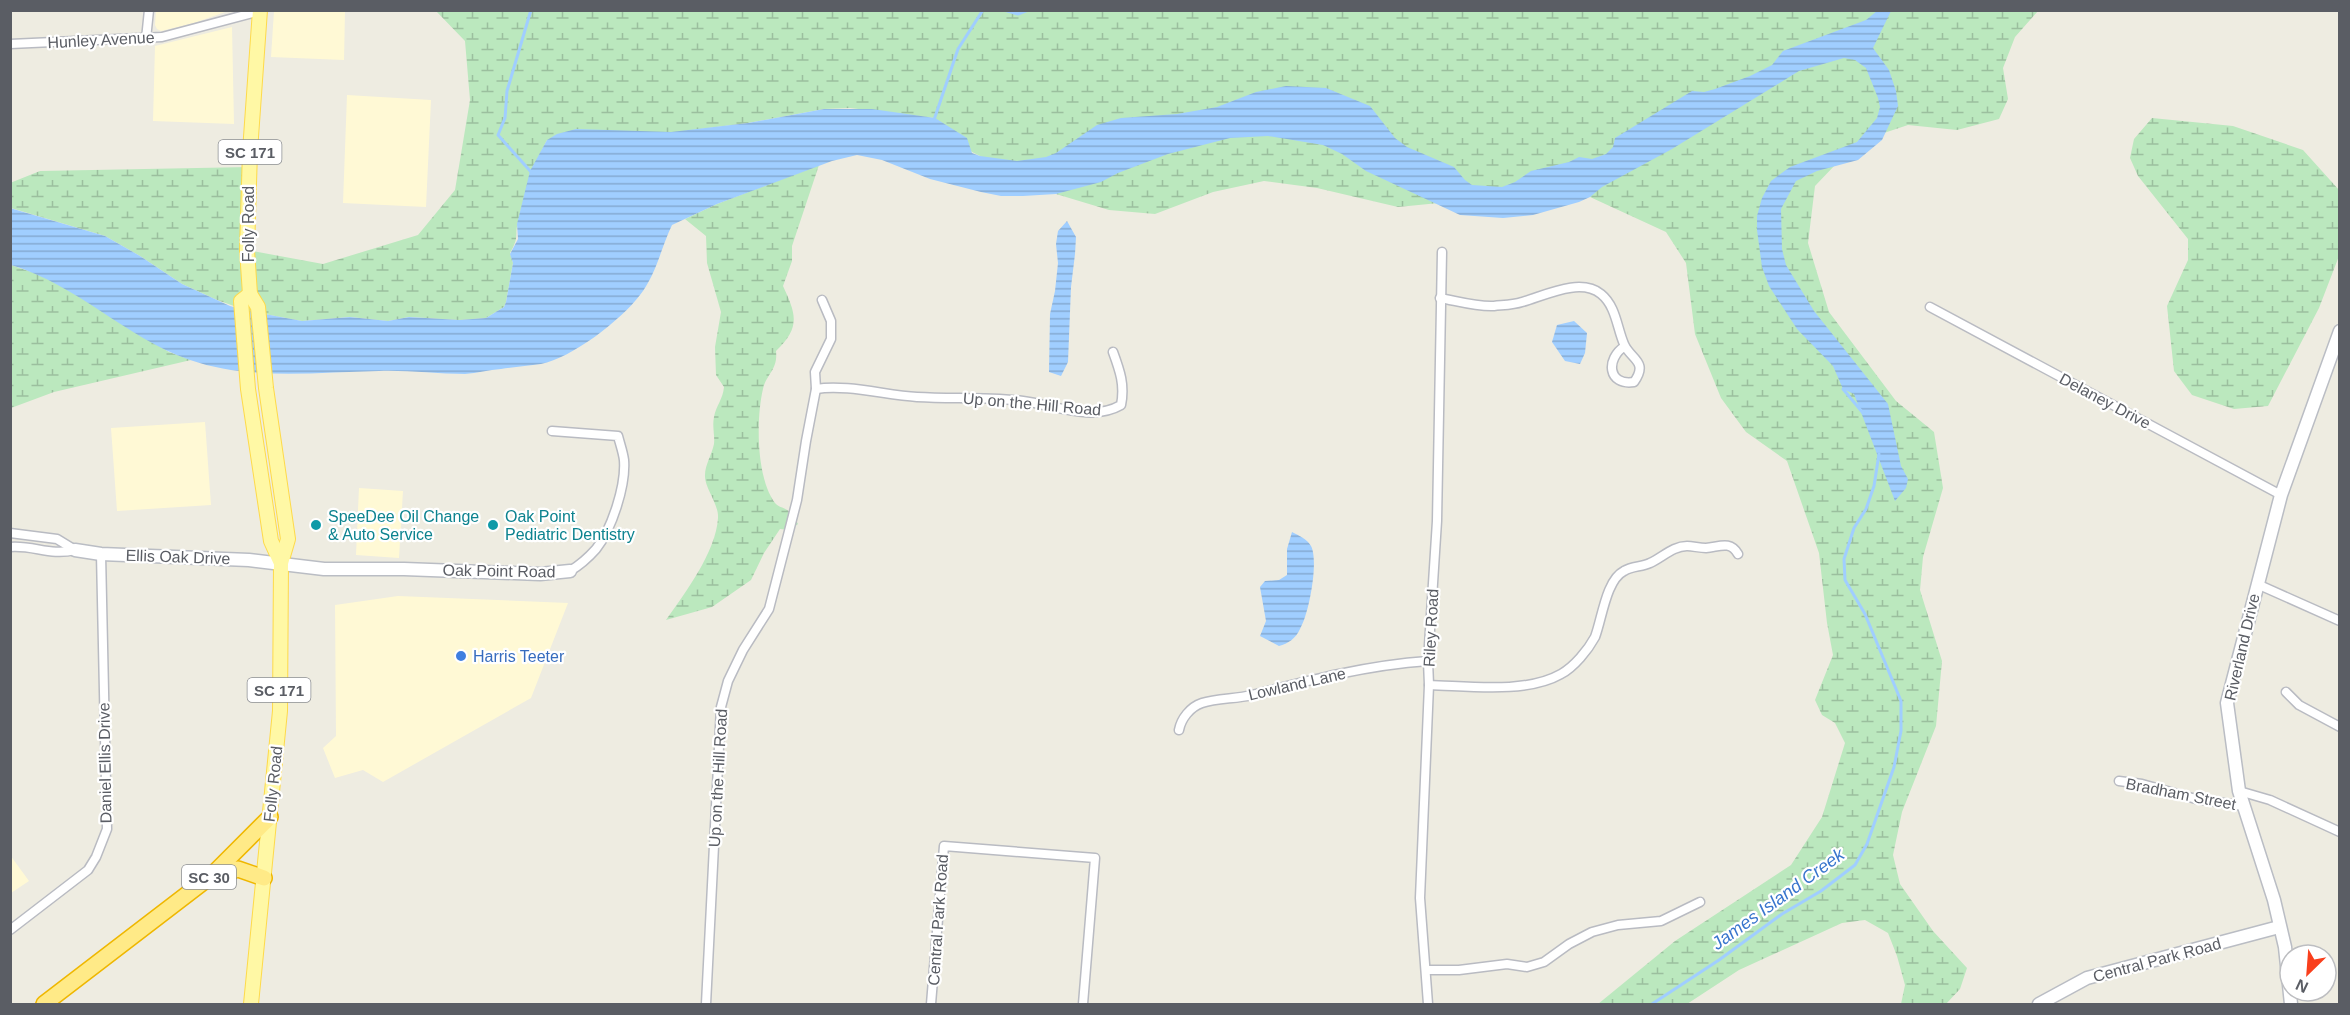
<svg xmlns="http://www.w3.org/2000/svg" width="2350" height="1015" font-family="Arial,sans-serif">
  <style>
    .commercial { fill: #fff9d5 }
    .wetland { fill: url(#wetland-marsh) }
    .water { fill: url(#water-rules) }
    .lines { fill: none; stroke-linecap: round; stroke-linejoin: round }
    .stream { stroke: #a0ceff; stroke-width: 3 }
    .street-casing { stroke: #b9bbc2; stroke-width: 11 }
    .secondary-casing { stroke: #babdc4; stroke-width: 15 }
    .primary-casing { stroke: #feda4a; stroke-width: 16 }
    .highway-casing { stroke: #efb700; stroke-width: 18 }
    .street { stroke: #fff; stroke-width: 8 }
    .secondary { stroke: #fff; stroke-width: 12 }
    .primary { stroke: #fff8a5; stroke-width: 14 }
    .highway { stroke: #ffea87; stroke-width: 15 }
    .culture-dot { fill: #0f9aa8; stroke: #fff; stroke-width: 2 }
    .shop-dot { fill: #3f7fe0; stroke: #fff; stroke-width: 2 }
    .labels { text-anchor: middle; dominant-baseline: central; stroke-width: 4.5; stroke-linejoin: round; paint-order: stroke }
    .shield { fill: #fff; stroke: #8c8e92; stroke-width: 1.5 }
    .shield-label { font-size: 15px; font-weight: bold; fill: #5a5d64 }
    .street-label { font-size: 16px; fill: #5a5d64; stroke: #fff }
    .culture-label { font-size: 16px; fill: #0d838f; stroke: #fff; text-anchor: start }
    .shop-label { font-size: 16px; fill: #366cbe; stroke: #fff; text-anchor: start }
    .water-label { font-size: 18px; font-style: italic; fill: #3875cd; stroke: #fff }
  </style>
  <defs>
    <pattern id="wetland-marsh" width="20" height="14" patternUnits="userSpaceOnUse" patternTransform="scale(1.5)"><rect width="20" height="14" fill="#bbe8be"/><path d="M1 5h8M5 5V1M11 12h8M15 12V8" fill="none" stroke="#9bbf9e"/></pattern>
    <pattern id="water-rules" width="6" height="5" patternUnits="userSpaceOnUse" patternTransform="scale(1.5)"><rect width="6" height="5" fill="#a0ceff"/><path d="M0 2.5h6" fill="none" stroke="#85aad2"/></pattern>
  </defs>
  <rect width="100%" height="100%" fill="#eeece1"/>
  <g class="commercial">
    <path d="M156,11v-1l72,1 -34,12 -33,8 -4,-2 -2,-4z"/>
    <path d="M274,11h71l-1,49 -73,-3z"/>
    <path d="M232,27l2,97 -81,-3 2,-75z"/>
    <path d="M347,95l84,5 -5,107 -83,-4z"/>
    <path d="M205,422l6,83 -94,6 -6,-83z"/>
    <path d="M359,488l44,3 -4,67 -43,-3z"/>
    <path d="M398,596l170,7 -37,95 -148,84 -20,-12 -28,8 -12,-30 13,-12 -1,-131z"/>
    <path d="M10,855l19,26 -18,12h-1z"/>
  </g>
  <g class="wetland">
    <path d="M436,11h1602l-23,26 -12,31 5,31 -9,20 -42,11 -49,-5 -51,17 -42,44 -7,57 21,69 67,89 38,31 9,56 -20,69 -3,33 22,71 -6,65 -34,86 -9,43 7,29 33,47 34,37 -7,21 -14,15h-45l4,-19 -8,-29 -9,-23 -23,-13 -23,3 -103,47 -52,34h-89l77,-63 116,-76 31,-48 23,-74 -10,-20 -13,-8 -7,-15 18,-45 -6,-32 -8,-70 -32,-92 -41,-29 -25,-34 -26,-64 -9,-71 -20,-31 -76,-35 -49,-4 -143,14 -81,-19 -53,-7 -51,11 -58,22 -46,-4 -53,-16 -84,-42 -37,-34 -85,-10 -26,1 -76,14 -79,10 -122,7c-13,24 -23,55 -29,82 -4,15 2,14 -8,31l3,10 -7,39 -2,5 -18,11 -27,2 -50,-3 -21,4 -38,-4 -48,4 -54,-10 -31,-11 -35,-16 -42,-28 -35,-20 -94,-28 -1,-25 30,-12 209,-4 -2,83 76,14 95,-29 37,-45 15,-90 -5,-59z"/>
    <path d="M2152,118l81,8 70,24 36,40v66l-20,52 -51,98 -34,3 -42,-14 -18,-24 -7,-65 21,-46v-21l-50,-63 -8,-18 4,-19z"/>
    <path d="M819,165l-27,81v15l-9,25c13,28 18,41 -7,65 2,19 -9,22 -13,38 -7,29 -7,89 12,114 3,4 8,4 12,7 5,3 8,9 11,14l-8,6 -10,-1 -16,24 -13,27 -39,27 -46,13c19,-27 50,-68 52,-102 1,-14 -14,-31 -13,-43 0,-10 7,-21 9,-31 1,-9 -2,-17 0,-27 2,-11 9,-18 10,-30l-8,-12 -1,-28 6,-35 -14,-49 -1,-27 -21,-17 32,-15z"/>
    <path d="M11,265l32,11 27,15 99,61 22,8 -137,32 -43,16z"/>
  </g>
  <g class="water">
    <path d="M1877,11h14l-18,37 16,22 7,21 2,15 -16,34 -24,20 -41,11 -21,10 -15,28 1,40 4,16 28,46 74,93 13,62 7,13 -2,9 -11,13 -41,-107 -11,-5 -10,-23 -36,-37 -28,-43 -7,-19 -5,-37v-14l5,-18 9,-17 19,-14 67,-25 20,-24 3,-11 -2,-9 -12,-30 -11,-8 -11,-2 -45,13 -127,78 -70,38 -12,10 -11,5 -46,13 -30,3 -43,-3 -94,-44 -24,-17 -19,-9 -55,-9 -38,2 -62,16 -50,19 -17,9 -45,12 -33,2h-22l-20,-4 -51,-13 -48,-19 -25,-5 -25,6 -115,43 -45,21c-11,23 -16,50 -32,70 -19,25 -68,63 -99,69 -13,2 -27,3 -40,5 -12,1 -24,4 -36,5 -29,0 -58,-4 -86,-3 -63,1 -128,10 -189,-11 -64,-22 -112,-75 -179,-95l-1,-57 95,28 35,20 42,28 48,22 18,5 54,10 48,-4 38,4 21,-4 50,3 27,-2 18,-11 2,-5 7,-39 -3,-9 8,-15 -1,-15 13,-53 17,-31 10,-6 19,-5 95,3 77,-9 76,-14h48l63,9 32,20 5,15 8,3 37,5 29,-4 10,-4 41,-28 24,-7 56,-4 40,-7 39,-15 30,-6 40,2 44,18 25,32 12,9 47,20 11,13 7,5 30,2 13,-5 16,-11 38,-9 10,-5 13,2 14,-5 7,-7 2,-9 77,-47 12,1 11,-3 35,-13 22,-11 11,-14 83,-31z"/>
    <path d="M1067,221l9,16 -1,17 -4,33 -3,75 -7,14 -12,-4 1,-58 5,-23 3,-28 -2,-19 2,-13z"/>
    <path d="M1574,321l13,12 -2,20 -5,11 -15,-3 -13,-19 5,-17z"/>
    <path d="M1292,532c6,3 15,7 19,14 8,15 -2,68 -11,83 -4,9 -12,15 -21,17l-19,-10 6,-15 -6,-34 5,-6 14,-1 8,-5v-26z"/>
  </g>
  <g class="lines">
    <g class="stream">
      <path d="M531,10l-24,81 -2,27 -7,17 34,38"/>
      <path d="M1004,10l14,4 10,-4"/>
      <path d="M934,120l24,-71 25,-39"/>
      <path d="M1843,389l20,24"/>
      <path d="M1652,1004l67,-44 63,-46 39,-23 34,-26 12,-21 27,-77 7,-36v-30l-36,-87 -20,-34 -1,-21 10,-31 12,-19 8,-23 5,-32"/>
    </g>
    <defs>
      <g id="street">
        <path d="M146,39l3,-29"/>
        <path d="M10,44l152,-7 98,-26"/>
        <path d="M1440,298c17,3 37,9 54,8 9,-1 19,-1 28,-4 22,-6 58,-25 79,-8 15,12 16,34 23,50 6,15 25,17 10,38 -26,4 -29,-23 -9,-36"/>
        <path d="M1930,307l351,188"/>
        <path d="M816,389c30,-5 69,6 101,8 35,2 70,0 106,4 31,4 69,21 98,4 4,-20 -1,-34 -8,-53"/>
        <path d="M552,431l66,5c2,8 5,16 6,24 2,25 -12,69 -28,89 -8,9 -16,16 -26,22"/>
        <path d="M10,533l47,6 18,11"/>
        <path d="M10,547c24,-2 40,9 65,3"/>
        <path d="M2257,584l83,37"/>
        <path d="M1429,685c39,1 97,9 132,-11 13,-7 27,-24 34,-37 7,-18 11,-57 29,-66 8,-5 18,-4 26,-8 13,-6 23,-17 37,-17 6,0 12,2 19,2 13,-1 24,-8 32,6"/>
        <path d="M2286,692l13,13 41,22"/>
        <path d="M1179,730c2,-11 11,-23 23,-27 15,-5 34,-4 50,-8 58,-15 116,-30 176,-34"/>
        <path d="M2119,781l23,3 54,15 48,7"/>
        <path d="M2239,791l31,9 70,32"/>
        <path d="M10,930l78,-60 8,-13 11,-28 -6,-275"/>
        <path d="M1427,970h32l48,-6 20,3 17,-5 25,-18 23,-12 26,-7 43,-4 39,-19"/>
        <path d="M706,1004l15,-297 7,-26 15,-31 26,-41 28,-109 9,-59 10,-52 -1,-17 16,-33v-18l-9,-21"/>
        <path d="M931,1004l13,-158 151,12 -12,146"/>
        <path d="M1428,1004l-8,-106 9,-213 -1,-24 9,-140 5,-269"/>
      </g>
      <g id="secondary">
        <path d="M75,550l26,4 148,6 75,9h80l136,5 30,-3"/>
        <path d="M2039,1004l48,-26 192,-51"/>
        <path d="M2291,1004l-6,-57 -11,-47 -35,-109 -12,-88 54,-208 59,-164"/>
      </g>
      <g id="primary">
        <path d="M250,294l-9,7 7,88 23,152 10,22"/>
        <path d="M251,1004l29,-293 1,-148 7,-24 -22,-151 -8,-81 -8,-13 -3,-44 3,-99 10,-141"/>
      </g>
      <g id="highway">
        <path d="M213,877l25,-8 26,9"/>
        <path d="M44,1004l167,-128 59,-59"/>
      </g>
    </defs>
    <use href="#street" class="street-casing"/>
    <use href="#secondary" class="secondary-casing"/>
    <use href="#primary" class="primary-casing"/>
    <use href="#highway" class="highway-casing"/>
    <use href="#street" class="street"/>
    <use href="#secondary" class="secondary"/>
    <use href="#primary" class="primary"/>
    <use href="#highway" class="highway"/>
  </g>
  <g class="culture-dot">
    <circle cx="316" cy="525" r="6"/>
    <circle cx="493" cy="525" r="6"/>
  </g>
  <circle class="shop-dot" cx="461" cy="656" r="6"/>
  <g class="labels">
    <g class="shield">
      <rect x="218.5" y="140" width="63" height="24" rx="4.5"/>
      <rect x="247.5" y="678" width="63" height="24" rx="4.5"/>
      <rect x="182" y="865" width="54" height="24" rx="4.5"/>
    </g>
    <g class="shield-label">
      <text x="250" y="152">SC 171</text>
      <text x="279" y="690">SC 171</text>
      <text x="209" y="877">SC 30</text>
    </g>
    <g class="street-label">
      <text transform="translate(101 40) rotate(-3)">Hunley Avenue</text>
      <text transform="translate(248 224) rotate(-90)">Folly Road</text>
      <text transform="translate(2105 401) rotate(28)">Delaney Drive</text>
      <text transform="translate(1032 404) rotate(5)">Up on the Hill Road</text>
      <text transform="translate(178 557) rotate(2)">Ellis Oak Drive</text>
      <text transform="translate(499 571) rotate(1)">Oak Point Road</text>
      <text transform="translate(1431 628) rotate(-87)">Riley Road</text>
      <text transform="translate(2242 647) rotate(-77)">Riverland Drive</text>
      <text transform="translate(1297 684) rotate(-13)">Lowland Lane</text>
      <text transform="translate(105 763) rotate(-91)">Daniel Ellis Drive</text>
      <text transform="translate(718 778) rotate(-87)">Up on the Hill Road</text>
      <text transform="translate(273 784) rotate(-84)">Folly Road</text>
      <text transform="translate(2181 794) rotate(11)">Bradham Street</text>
      <text transform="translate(938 920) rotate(-86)">Central Park Road</text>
      <text transform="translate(2157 960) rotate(-15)">Central Park Road</text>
    </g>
    <g class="culture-label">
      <text x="328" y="516">SpeeDee Oil Change<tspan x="328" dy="18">&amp; Auto Service</tspan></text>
      <text x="505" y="516">Oak Point<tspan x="505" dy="18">Pediatric Dentistry</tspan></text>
    </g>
    <g class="shop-label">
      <text x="473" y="656">Harris Teeter</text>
    </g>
    <g class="water-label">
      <text transform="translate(1778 899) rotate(-36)">James Island Creek</text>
    </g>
  </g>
  <rect width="2350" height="1015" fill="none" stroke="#5a5d64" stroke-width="24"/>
  <g transform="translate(2308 973) rotate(205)"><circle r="28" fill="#ffffff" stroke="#bdbec1" stroke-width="1.5"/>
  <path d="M0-4.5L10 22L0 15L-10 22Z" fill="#f93f1c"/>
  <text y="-9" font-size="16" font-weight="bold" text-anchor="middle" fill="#5a5d64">N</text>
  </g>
</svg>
